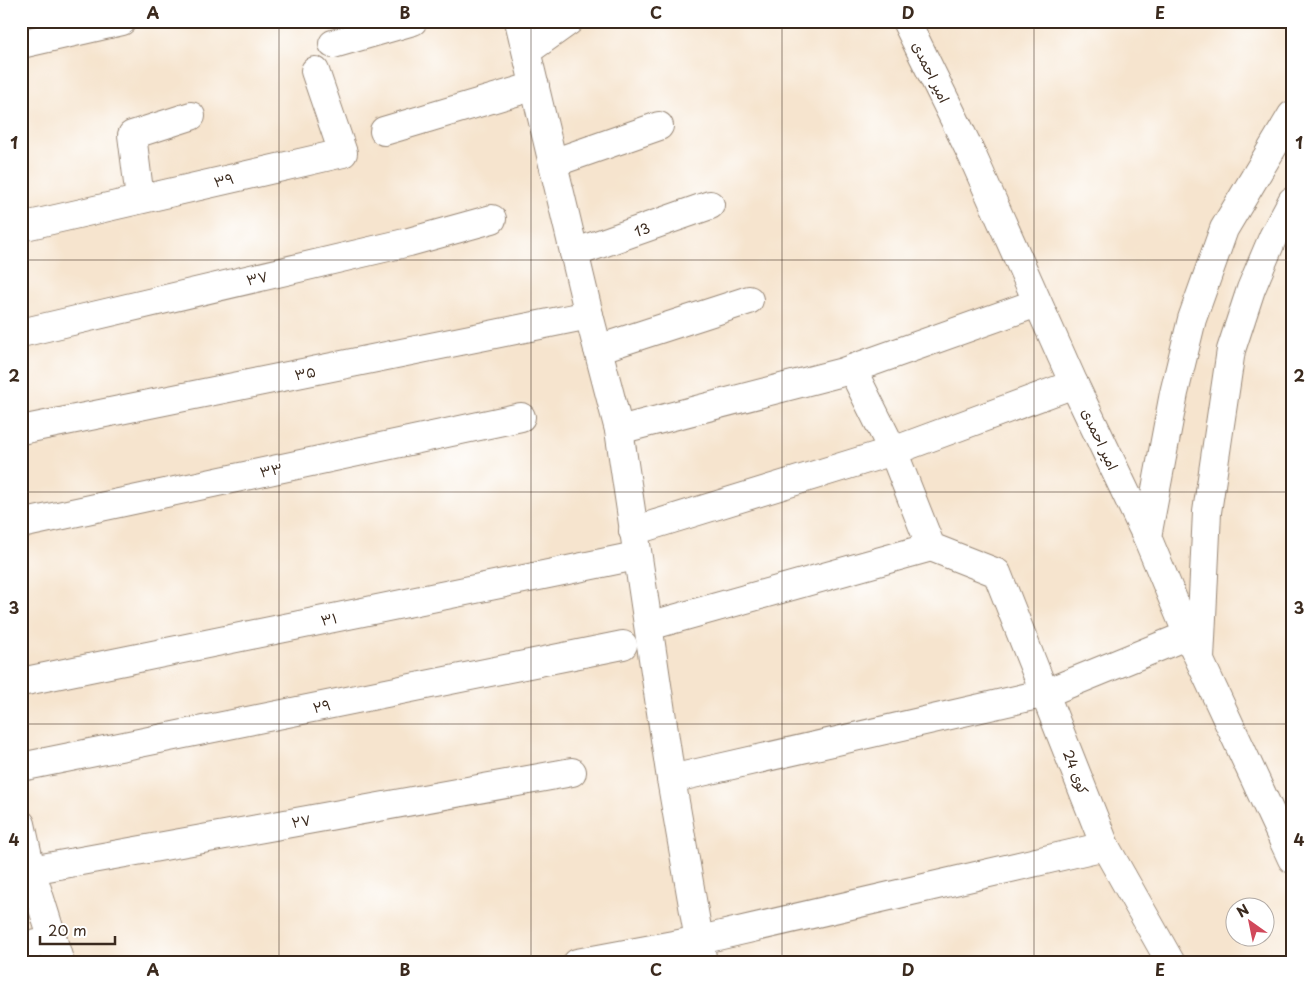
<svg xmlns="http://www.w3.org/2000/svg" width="1313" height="984" font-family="'Playpen Sans','Playpen Sans Arabic',sans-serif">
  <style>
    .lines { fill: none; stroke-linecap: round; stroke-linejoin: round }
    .minor-casing { stroke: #988776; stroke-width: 30 }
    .tertiary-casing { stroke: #988776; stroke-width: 30 }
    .secondary-casing { stroke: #988776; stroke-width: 30 }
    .minor { stroke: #fff; stroke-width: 28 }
    .tertiary { stroke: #fff; stroke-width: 28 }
    .secondary { stroke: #fff; stroke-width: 28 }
    .grid { fill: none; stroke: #3b2a1e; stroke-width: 1; stroke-opacity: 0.55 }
    .labels { text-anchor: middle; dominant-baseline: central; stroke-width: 4; stroke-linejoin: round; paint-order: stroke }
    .street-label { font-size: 14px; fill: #3b2a1e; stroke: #fff }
    .neatline { fill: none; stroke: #3b2a1e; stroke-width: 2 }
    .grid-label { font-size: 16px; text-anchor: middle; font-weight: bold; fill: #3b2a1e }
  </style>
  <rect width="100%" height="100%" fill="#fff"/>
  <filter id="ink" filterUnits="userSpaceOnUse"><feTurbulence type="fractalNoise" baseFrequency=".02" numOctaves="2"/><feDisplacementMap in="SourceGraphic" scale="10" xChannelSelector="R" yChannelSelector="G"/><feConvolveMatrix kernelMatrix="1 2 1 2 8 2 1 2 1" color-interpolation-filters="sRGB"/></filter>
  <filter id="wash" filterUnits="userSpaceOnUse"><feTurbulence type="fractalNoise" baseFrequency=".0096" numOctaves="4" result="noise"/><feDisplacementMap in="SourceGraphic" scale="20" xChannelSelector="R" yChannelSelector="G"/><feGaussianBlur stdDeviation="1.12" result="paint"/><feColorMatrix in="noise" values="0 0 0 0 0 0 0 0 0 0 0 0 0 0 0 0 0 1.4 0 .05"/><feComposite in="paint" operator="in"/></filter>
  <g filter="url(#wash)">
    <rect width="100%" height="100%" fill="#f6e4ce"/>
  </g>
  <g filter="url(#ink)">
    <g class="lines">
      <defs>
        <g id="minor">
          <path d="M519,21l70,294 30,115 52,349 32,184"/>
          <path d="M21,44l101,-23"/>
          <path d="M333,44l80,-23"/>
          <path d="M527,51l42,-30"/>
          <path d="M384,131l151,-45"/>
          <path d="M553,163l106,-37"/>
          <path d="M140,199l-8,-64 59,-19"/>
          <path d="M21,227l322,-74 -28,-82"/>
          <path id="s1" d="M574,253l136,-48"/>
          <path d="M21,333l388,-91 83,-23"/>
          <path d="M598,349l151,-49"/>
          <path d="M852,369l41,82 38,96 66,26 108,273 66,117"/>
          <path d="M21,430l568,-115"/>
          <path d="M619,430l224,-58 194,-69"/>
          <path d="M21,524l500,-107"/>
          <path d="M633,531l260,-80 181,-67"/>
          <path d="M1147,537l27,-144 18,-74 32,-90 68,-114"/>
          <path d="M649,626l282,-79"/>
          <path d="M1200,659l7,-147 24,-162 20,-61 22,-52 19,-36"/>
          <path d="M21,682l615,-126"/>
          <path d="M21,767l602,-122"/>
          <path d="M671,779l375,-86 142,-58"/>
          <path d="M31,870l541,-98"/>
          <path d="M21,947l32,-6"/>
          <path d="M577,963l123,-23 405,-94"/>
        </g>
        <path id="tertiary" d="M21,824l10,46 29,93"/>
        <path id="secondary" d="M906,21l66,134 102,229 73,153 41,98 104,224"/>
      </defs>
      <use href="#minor" class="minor-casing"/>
      <use href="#tertiary" class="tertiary-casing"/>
      <use href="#secondary" class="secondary-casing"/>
      <use href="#minor" class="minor"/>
      <use href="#tertiary" class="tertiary"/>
      <use href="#secondary" class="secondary"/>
    </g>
  </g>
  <path class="grid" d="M279,21v942M531,21v942M782,21v942M1034,21v942M21,260h1271M21,492h1271M21,724h1271"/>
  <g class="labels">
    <g class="street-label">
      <text transform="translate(931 72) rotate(64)">امیر احمدی</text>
      <text transform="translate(224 180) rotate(-13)">۳۹</text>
      <text stroke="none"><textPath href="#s1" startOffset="72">13</textPath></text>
      <text transform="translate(257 278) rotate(-13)">۳۷</text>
      <text transform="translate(305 373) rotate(-11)">۳۵</text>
      <text transform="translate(1100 439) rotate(65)">امیر احمدی</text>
      <text transform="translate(271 470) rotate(-12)">۳۳</text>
      <text transform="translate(329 619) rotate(-12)">۳۱</text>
      <text transform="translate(322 706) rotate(-11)">۲۹</text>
      <text transform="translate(1076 772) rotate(69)">کوی 24</text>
      <text transform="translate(301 821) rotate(-10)">۲۷</text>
    </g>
  </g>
  <rect width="1313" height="984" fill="none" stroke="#fff" stroke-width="55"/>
  <g transform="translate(1250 922) rotate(327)"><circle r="24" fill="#ffffff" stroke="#b1aaa5"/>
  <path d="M0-4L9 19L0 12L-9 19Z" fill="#d1495b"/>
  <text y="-8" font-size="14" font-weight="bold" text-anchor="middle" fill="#3b2a1e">N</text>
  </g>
  <path d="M40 936v8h75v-8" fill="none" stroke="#3b2a1e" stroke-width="2.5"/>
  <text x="48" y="936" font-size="15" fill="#3b2a1e" stroke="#ffffff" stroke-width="4" paint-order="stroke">20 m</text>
  <rect x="28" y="28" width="1258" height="928" class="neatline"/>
  <g class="grid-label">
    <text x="153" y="19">A</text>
    <text x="405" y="19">B</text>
    <text x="656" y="19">C</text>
    <text x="908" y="19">D</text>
    <text x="1160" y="19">E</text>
    <text x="14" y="149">1</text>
    <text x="1299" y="149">1</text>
    <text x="14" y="382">2</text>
    <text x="1299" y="382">2</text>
    <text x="14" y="614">3</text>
    <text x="1299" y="614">3</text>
    <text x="14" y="846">4</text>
    <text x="1299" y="846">4</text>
    <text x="153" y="976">A</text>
    <text x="405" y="976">B</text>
    <text x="656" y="976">C</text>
    <text x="908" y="976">D</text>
    <text x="1160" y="976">E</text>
  </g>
</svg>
